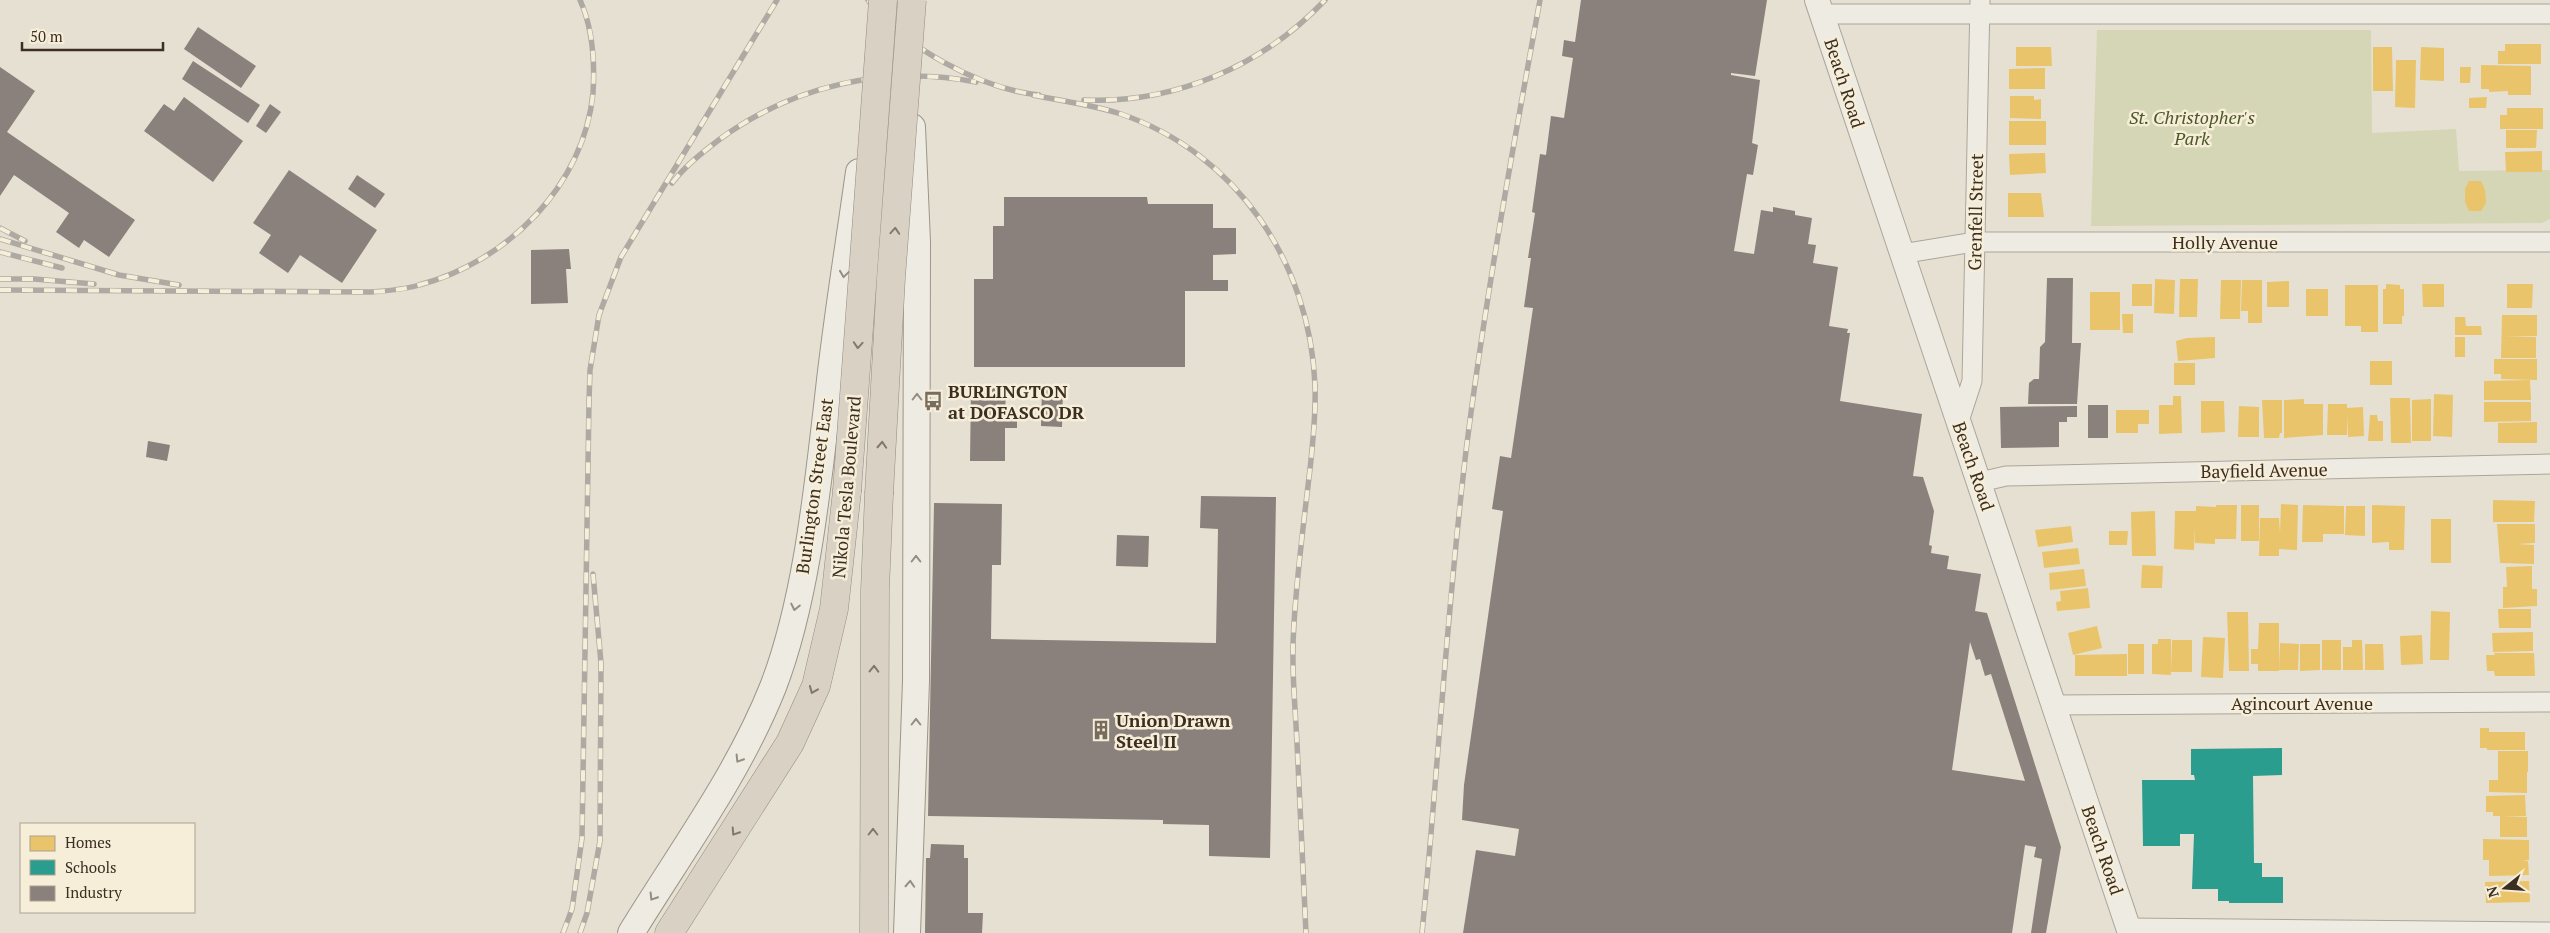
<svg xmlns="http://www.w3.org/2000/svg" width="2550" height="933" font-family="'PT Serif',serif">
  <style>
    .green { fill: #d4d6b5 }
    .homes { fill: #e9c46a }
    .schools { fill: #2a9d8f }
    .industry { fill: #8a817c; fill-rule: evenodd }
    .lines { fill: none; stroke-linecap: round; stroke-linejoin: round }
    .minor-casing { stroke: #aca59a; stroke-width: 21 }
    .tertiary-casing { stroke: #aca59a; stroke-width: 26 }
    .secondary-casing { stroke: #9c958a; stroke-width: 28 }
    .motorway-casing { stroke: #918b81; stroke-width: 29 }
    .minor { stroke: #eeebe3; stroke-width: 19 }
    .tertiary { stroke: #eeebe3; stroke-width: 24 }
    .secondary { stroke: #eeebe3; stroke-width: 26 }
    .motorway { stroke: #d9d1c3; stroke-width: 28 }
    .rail-casing { stroke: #aeaaa3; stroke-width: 5.5 }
    .rail { stroke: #f6eed9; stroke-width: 4; stroke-dasharray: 11; stroke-linecap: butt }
    .motorway-bridge-casing { stroke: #918b81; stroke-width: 29; stroke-linecap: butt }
    .motorway-bridge { stroke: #d9d1c3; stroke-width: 28 }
    .oneway { stroke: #83776a }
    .oneway2 { stroke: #958c82 }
    .labels { text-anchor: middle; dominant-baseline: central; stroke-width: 5; stroke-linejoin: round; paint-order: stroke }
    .street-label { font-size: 18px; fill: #3c2e21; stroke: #f6eed9 }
    .park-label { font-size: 18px; font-style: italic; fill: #4b5828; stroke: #f6eed9 }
    .poi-label { font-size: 18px; font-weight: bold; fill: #3c2e21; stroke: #f6eed9; text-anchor: start }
  </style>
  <rect width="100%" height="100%" fill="#e6e0d2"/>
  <path class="green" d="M2097,30h274l1,103 84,-4 3,42 91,-1v49l-8,4 -451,3z"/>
  <g class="homes">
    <path d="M2505,44h36v20h-43v-13h7z"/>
    <path d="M2016,47h35l1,19h-36z"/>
    <path d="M2373,47h19l1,44h-20z"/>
    <path d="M2421,47l23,1v33l-24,-1z"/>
    <path d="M2396,60h20l-1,48 -20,-1z"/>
    <path d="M2481,65l50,1v29h-23v-4l-19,1v-3h-8z"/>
    <path d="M2460,67h11l-1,16h-10z"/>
    <path d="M2045,68v21h-36v-20z"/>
    <path d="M2010,96h24v4l7,-1v20l-31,-1z"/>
    <path d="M2487,97l-1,11h-17v-10z"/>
    <path d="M2507,108h36v21h-43v-14h7z"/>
    <rect x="2009" y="121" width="37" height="24"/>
    <path d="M2506,130h31l-1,18h-30z"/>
    <path d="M2542,151v21h-36l-1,-20z"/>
    <path d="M2045,153l1,20 -36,2 -1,-21z"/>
    <path d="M2469,181h12l4,9 1,13 -5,8h-12l-4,-9v-13z"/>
    <path d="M2008,193h33l3,24h-36z"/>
    <path d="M2155,279l20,1 -1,34 -20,-1z"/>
    <path d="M2180,279h18l-1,38h-18z"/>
    <path d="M2221,280h20l-1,39h-20z"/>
    <path d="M2242,280h20v43h-14v-12h-7z"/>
    <path d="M2289,281v26h-22v-25z"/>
    <rect x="2132" y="284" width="20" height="22"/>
    <path d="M2386,284l14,1v4h4v27h-2v8h-19v-35h3z"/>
    <path d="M2422,284h22v23h-21z"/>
    <path d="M2507,284h26l-1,24h-25z"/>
    <path d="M2345,285h33v47h-17v-6h-16z"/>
    <rect x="2306" y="289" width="22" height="27"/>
    <rect x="2090" y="292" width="30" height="38"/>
    <path d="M2122,314h11v19h-10z"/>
    <path d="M2502,315h35v21h-33l32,1v21h-35z"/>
    <path d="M2455,317h10l1,9h15l1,9h-27z"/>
    <path d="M2215,337v21l-37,3 -2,-20 11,-3z"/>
    <rect x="2455" y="337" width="10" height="20"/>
    <path d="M2494,359h43v21l-36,-1v-5h-7z"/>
    <rect x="2370" y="361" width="22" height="24"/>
    <rect x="2174" y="363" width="21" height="22"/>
    <path d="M2530,380l1,20h-47v-19z"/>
    <path d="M2434,394l19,1 -1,42 -19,-1z"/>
    <path d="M2173,396h8l1,37 -23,1v-29h14z"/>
    <path d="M2390,398h20l1,45h-20z"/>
    <path d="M2304,399v5h19v31l-39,3v-38z"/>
    <path d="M2431,399v42h-19v-41z"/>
    <path d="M2262,400h20v33h-2l-1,5h-15z"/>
    <path d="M2201,401h23l1,31 -24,1z"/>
    <path d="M2484,402h47v19l-47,1z"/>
    <path d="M2328,404h19v4l16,-1 1,29 -16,1v-22l-1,20h-20z"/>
    <path d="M2239,406l20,1v30h-21z"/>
    <path d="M2116,410h33v14h-11v9h-22z"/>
    <path d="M2370,415h7l1,6h5v20h-15z"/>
    <path d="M2537,422v21h-39v-20z"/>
    <path d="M2493,500l42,1 -1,21h-41z"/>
    <path d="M2281,504l17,1 -1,45 -18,-1v7h-20l1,-38h19l1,15z"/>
    <path d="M2216,505h21l-1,34h-21v5l-20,-1v-16l-1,23 -20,-1 1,-38h21v-5l20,1z"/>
    <rect x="2241" y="505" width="18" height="36"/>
    <path d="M2303,505l41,1v28h-21v8h-21z"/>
    <path d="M2372,505l33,1 -1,44h-15v-8l-17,1z"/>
    <path d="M2346,506h19v30l-20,-1z"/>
    <path d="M2155,511l1,45h-24l-1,-44z"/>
    <rect x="2431" y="519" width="20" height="44"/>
    <path d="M2497,524h38v19l-18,1 17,1v19l-34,-1z"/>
    <path d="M2071,526l2,16 -35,5 -3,-17z"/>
    <path d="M2109,531h19l-1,14h-18z"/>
    <path d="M2078,548l2,16 -36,4 -2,-16z"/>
    <path d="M2142,565l21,1 -1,22h-21z"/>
    <path d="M2532,566v23h5v17l-34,2v-21h4l-1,-20z"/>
    <path d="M2084,569l2,17 -36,4 -1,-17z"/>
    <path d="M2088,588l2,20 -33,3 -1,-9 5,-1 -1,-10z"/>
    <path d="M2498,609h33v19h-32z"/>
    <path d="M2431,611l19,1 -1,48h-19z"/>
    <path d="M2227,612h21l1,59h-20z"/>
    <path d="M2259,623h20v48h-21v-7h-7v-15h7z"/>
    <path d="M2097,626l5,22 -29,7 -5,-22z"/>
    <path d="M2533,632v19l-40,1 -1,-19z"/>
    <path d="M2422,635l1,29 -22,1 -1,-29z"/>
    <path d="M2203,637l22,1 -2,40 -22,-1z"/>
    <path d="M2158,639h13v36l-19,-1v-30h6z"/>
    <path d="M2172,640h20v32h-21z"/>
    <rect x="2322" y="640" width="19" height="30"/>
    <path d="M2352,640h10l1,30h-20v-23h9z"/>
    <path d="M2280,643l19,1 -1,26h-19z"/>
    <rect x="2128" y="644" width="16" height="30"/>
    <path d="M2300,644h20v26l-20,1z"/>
    <path d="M2365,644h18l1,26h-19z"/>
    <path d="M2494,653h40l1,23h-40l-1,-5h-7l-1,-16h9z"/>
    <path d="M2127,654v22h-52v-21z"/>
    <path d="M2480,728h9v4h36v18h-38v-2h-7z"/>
    <path d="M2498,751h30v21h-18h17v21l-38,-1v-12h9z"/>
    <path d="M2525,795l1,21 -23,1h24v20h-27v-21h-7v-4h-7v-16z"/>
    <path d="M2483,839l46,1v20h-6l5,1 1,14 -40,1v-16h-6z"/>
    <path d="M2529,881l1,21 -44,1 -1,-21z"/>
  </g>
  <path class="schools" d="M2282,748v27l-29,1 1,87h8v14h21v26h-54v-2h-11v-12h-26l2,-55h-14v12h-37l-1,-66h53l-1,-5h-3v-26z"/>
  <g class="industry">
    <path d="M1581,0h186l-12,76 -24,-3v2l29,5 -8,63 6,2 -5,30 -6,-1 -13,77 20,3 7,-44 12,2v-5l22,4v4l17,3 -4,26 8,1 -3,18 25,4 -9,59 19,3 -1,4h3l-10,68 82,13 -9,62 10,1 11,34 -5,34 3,1 -1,7 18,3 -2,13 34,5 -6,37 12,2 74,234 -15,86h-15l11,-74 -8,-2 2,-10 -11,-2 -13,88h-549l13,-83 39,6 4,-27 -57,-9 2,-35 39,-274 -11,-2 8,-53 11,2 22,-150 -9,-1 7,-49h-3l7,-45 -3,-1 8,-58 6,1 5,-39 13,2 9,-60 -11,-2 2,-16 11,2zM1970,642l6,18 4,-1 5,17 6,-2 34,107 -73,-11z"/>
    <path d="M198,27l58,39 -15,22 -57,-39z"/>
    <path d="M193,61l67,44 -12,18 -66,-44z"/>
    <path d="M0,67l35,24 -28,41 128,88 -26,37 -25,-17 -5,8 -23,-16 13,-19 -55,-38 -14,21z"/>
    <path d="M184,97l59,44 -30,41 -69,-51 20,-27 10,7z"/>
    <path d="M270,104l11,8 -15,21 -10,-7z"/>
    <path d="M289,170l88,60 -35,53 -42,-28 -12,18 -29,-20 12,-18 -18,-12z"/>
    <path d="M357,175l28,19 -10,14 -27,-19z"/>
    <path d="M1004,197h143l1,7h65v24h23v26l-23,1v25h15v11h-43v76h-211v-88h19v-53h11z"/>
    <path d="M569,249l2,20h-5l2,34 -37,1v-54z"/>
    <path d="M2047,278h26l-1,65h9l-4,61h-49l1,-21 5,-4h5l1,-32 5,-5z"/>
    <path d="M971,388h35l-1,30 12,1v9h-12v33h-35z"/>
    <path d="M1042,388h21l-1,39 -21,-1z"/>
    <rect x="2088" y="405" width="20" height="33"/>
    <path d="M2077,406v11h-10v5h-8v25l-58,1 -1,-41z"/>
    <path d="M148,441l22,4 -3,16 -21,-4z"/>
    <path d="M1201,496l75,1 -6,361 -61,-2v-31l-46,-1v-4l-235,-4 6,-313 68,1 -1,61h-9l-1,74 225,4 2,-114 -18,-1z"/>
    <path d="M1117,535l32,1 -1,31 -32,-1z"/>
    <path d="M931,844l33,1v13h4v55h15l-1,20h-57l1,-75h4z"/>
  </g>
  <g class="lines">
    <defs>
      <g id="minor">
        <path d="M1822,14h728"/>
        <path d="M1901,254l73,-12h576"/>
        <path d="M1959,421l13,-40 8,-380"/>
        <path d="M1980,482l26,-6 544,-12"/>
        <path d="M2053,705l497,-3"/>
        <path d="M2129,928l421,4"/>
      </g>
      <path id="tertiary" d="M1817,0l313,933"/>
      <g id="secondary">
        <path d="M631,933c49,-80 107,-158 142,-246 34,-88 45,-204 56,-298 8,-73 20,-145 30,-217"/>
        <path d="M907,933l9,-252 1,-439 -5,-115"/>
      </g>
      <g id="motorway">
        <path d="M669,933l121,-190 26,-57 18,-77 13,-118"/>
        <path d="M874,933l1,-343 4,-96"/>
      </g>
    </defs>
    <use href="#minor" class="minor-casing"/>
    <use href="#tertiary" class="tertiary-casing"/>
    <use href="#secondary" class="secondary-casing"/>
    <use href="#motorway" class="motorway-casing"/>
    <use href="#minor" class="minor"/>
    <use href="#tertiary" class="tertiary"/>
    <use href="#secondary" class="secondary"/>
    <use href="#motorway" class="motorway"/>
    <defs>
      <g id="rail">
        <path d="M868,0c35,47 113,89 171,95"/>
        <path d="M1033,95c29,6 60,10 88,19 117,40 189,150 194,271 1,28 -2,57 -5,84 -6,52 -13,103 -16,155 -3,39 1,80 3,119 3,64 6,127 9,190"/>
        <path d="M1084,100c90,4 179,-34 241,-100"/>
        <path d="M672,183c14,-18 31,-31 48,-44 74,-54 166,-74 256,-57"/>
        <path d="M0,228l25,13"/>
        <path d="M0,239l119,36 60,10"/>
        <path d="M0,252l62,16"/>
        <path d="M0,279h34l60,5"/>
        <path d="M0,290l370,2c16,-1 33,-2 49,-7 88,-23 165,-99 174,-192 2,-32 0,-64 -13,-93"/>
        <path d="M563,933l9,-24 10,-71 7,-436 1,-32 9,-55 22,-58 156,-257"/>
        <path d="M580,933l7,-20 13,-72 1,-178 -8,-89"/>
        <path d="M1422,933c16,-163 25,-327 45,-490 19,-148 46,-296 73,-443"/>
      </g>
    </defs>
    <use href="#rail" class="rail-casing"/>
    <use href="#rail" class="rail"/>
    <defs>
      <g id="motorway-bridge">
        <path d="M847,491l36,-491"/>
        <path d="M879,494l12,-216 21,-278"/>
      </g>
    </defs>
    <use href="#motorway-bridge" class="motorway-bridge-casing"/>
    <use href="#motorway-bridge" class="motorway-bridge"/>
  </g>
  <defs><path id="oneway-chevron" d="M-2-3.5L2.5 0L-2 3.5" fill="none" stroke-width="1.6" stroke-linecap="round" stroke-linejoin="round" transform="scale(1.25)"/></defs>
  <g class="oneway">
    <use href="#oneway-chevron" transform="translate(895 231) rotate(-86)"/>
    <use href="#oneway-chevron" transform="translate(858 345) rotate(94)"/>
    <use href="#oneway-chevron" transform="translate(882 445) rotate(-87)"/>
    <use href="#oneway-chevron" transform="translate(874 669) rotate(-89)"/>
    <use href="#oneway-chevron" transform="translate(813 690) rotate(112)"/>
    <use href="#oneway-chevron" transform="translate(735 832) rotate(123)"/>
    <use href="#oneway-chevron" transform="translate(873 832) rotate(-90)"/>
  </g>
  <g class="oneway2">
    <use href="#oneway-chevron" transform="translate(844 274) rotate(98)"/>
    <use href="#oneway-chevron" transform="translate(917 397) rotate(-90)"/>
    <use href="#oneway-chevron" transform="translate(916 559) rotate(-90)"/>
    <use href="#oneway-chevron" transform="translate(795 607) rotate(102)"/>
    <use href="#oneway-chevron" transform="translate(916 722) rotate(-90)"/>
    <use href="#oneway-chevron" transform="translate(739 759) rotate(122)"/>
    <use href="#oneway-chevron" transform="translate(910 884) rotate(-87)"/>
    <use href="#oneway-chevron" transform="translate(653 897) rotate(122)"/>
  </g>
  <defs>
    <symbol id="bus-bare" viewBox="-9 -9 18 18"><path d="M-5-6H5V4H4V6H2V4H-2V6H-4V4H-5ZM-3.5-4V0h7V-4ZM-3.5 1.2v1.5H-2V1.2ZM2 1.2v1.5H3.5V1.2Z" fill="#786c5f" stroke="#f6eed9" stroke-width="2.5" paint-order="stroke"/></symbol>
    <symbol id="building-bare" viewBox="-9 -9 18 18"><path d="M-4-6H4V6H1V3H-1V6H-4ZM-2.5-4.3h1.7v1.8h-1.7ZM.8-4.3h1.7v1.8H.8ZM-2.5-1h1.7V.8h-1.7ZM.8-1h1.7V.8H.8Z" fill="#786c5f" stroke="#f6eed9" stroke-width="2.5" paint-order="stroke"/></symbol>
  </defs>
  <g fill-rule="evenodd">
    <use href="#bus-bare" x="919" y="387" width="28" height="28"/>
    <use href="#building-bare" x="1087" y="716" width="28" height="28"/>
  </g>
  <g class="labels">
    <g class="street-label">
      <text transform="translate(1845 83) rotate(72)">Beach Road</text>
      <text transform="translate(1975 212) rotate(-89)">Grenfell Street</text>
      <text x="2225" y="242">Holly Avenue</text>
      <text transform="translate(1974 466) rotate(71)">Beach Road</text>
      <text transform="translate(2264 470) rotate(-1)">Bayfield Avenue</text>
      <text transform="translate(814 486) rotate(-82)">Burlington Street East</text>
      <text transform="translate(846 487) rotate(-85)">Nikola Tesla Boulevard</text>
      <text x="2302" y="703">Agincourt Avenue</text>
      <text transform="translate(2103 850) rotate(71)">Beach Road</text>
    </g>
    <g class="park-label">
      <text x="2192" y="117">St. Christopher's<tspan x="2192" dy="21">Park</tspan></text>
    </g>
    <g class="poi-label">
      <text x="948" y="391">BURLINGTON<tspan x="948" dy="21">at DOFASCO DR</tspan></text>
      <text x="1116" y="720">Union Drawn<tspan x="1116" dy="21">Steel II</tspan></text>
    </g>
  </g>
  <rect x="20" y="823" width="175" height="90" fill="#f6eed9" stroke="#aca18f"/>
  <rect x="30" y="836" width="25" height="15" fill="#e9c46a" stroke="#aca18f"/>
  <text x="65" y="848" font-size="15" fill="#3c2e21">Homes</text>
  <rect x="30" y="860" width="25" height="15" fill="#2a9d8f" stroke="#aca18f"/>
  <text x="65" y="873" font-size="15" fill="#3c2e21">Schools</text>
  <rect x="30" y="886" width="25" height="15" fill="#8a817c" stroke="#aca18f"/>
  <text x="65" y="898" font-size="15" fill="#3c2e21">Industry</text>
  <g transform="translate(2505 888) rotate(253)" stroke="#f6eed9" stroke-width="4" paint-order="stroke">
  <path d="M0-4L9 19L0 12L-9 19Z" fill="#3c2e21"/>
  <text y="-8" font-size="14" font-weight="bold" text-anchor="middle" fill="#3c2e21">N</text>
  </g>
  <path d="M22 42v8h141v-8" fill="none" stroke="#3c2e21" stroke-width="2.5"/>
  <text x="30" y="42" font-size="15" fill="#3c2e21" stroke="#f6eed9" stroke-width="4" paint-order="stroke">50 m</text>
</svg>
